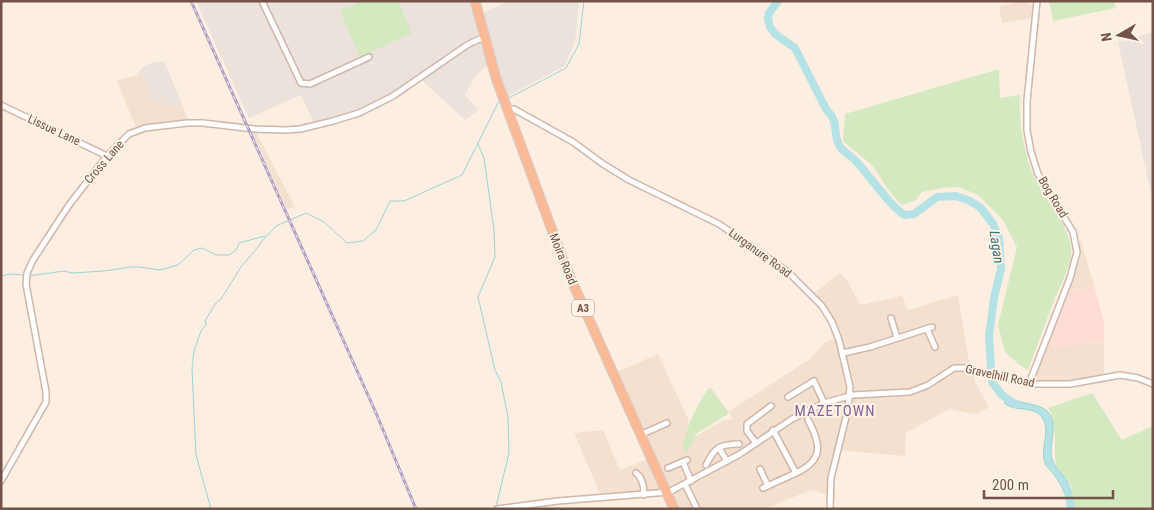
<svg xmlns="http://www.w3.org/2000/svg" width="1154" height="510" font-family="'Roboto Condensed',sans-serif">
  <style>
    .residential { fill: #f4e0cf }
    .commercial { fill: #fdddd4 }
    .industrial { fill: #ebe2dc }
    .green { fill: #d4e9bf }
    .water { fill: #b5e3e5; stroke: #9bd3d7 }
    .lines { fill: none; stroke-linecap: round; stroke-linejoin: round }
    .stream { stroke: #9bd3d7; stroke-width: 1 }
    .river { stroke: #b5e3e5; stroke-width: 8 }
    .minor-casing { stroke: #cfb7ab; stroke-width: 8 }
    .trunk-casing { stroke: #d8cfcc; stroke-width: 11 }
    .minor { stroke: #fff; stroke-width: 5 }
    .trunk { stroke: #faba97; stroke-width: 9 }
    .rail-casing { stroke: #b1a0c5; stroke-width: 3 }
    .rail { stroke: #fff3e7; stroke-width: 1; stroke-dasharray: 4; stroke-linecap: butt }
    .labels { text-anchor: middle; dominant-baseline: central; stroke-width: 4; stroke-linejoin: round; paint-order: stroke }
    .shield { fill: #fff3e7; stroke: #9d8378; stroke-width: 1 }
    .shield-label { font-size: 11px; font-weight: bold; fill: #735348 }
    .street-label { font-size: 12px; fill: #735348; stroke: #fff3e7 }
    .water-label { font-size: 14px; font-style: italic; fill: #3c7479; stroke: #fff3e7 }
    .quarter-label { font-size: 15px; letter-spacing: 1px; fill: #816397; stroke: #fff3e7 }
  </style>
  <rect width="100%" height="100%" fill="#fcefe1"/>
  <g class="residential">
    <path d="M1025,1l5,4 4,-1 -1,14 -31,5 -3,-17z"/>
    <path d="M143,75l10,28 9,-3 2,6 18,-2 6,16 -44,4 -8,4 -19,-47 7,-3z"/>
    <path d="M252,132h4l39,75 -8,2z"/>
    <path d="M1079,241h2l13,45 -23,6 -1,-10 8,-23z"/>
    <path d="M840,273l8,9 12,23 42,-9 6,14 50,-15 11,66 7,23 13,23 -12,7 -28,-5 -43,24 -1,23 -70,-6 -6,21 -2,24 -16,-5 -47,19h-85l-9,-21 -16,4 -53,4 -27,-63 29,-3 17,40 35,-14 -38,-84 41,-18 31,67 -7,23 5,8 9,-16 28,-16 9,-1 -5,-7 82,-53 15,-17 16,-6 -15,-29 -12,-14z"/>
    <path d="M1104,341v35l-55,7 -17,-1 12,-33z"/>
  </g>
  <path class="commercial" d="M1070,282l1,9 23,-5 10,35v20l-60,8z"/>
  <g class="industrial">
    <path d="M196,1h276l4,15 28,-13 2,-2h73l-4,41 -10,24 -57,30 -11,-32 -13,4 -11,11 -8,16 14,15 -14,10 -47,-43 -43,26 -22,9 -39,11 -13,-28 -52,23z"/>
    <path d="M1153,32v164l-2,-3 -33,-151z"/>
    <path d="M162,61l3,2 17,41 -18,2 -2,-6 -9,3 -10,-28 -8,1 8,-9 11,-5z"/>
  </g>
  <g class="green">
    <path d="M362,1h36l14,32 -52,24 -20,-46z"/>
    <path d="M1049,1h65l2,7 -63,13z"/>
    <path d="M999,69l1,29 20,-3c-2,25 5,67 18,89 10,18 31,43 33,64 2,14 -10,37 -16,50 -9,24 -18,48 -27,72l-7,-4 -16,-14 -7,-27 19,-78 -14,-27 -25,-25 -19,-8 -17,1 -20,4 -7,9 -14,4 -14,-17 -14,-22 -30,-25 2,-27z"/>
    <path d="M711,388l17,24v2l-34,21 2,1 -9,17 -5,-8c6,-21 14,-38 26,-56z"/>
    <path d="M1092,393l30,47 31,-14v83h-78l-4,-23 -15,-21 -1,-7v-20l-4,-25 -3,-5z"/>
  </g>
  <path class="water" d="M1009,397c11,8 29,5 39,15 9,10 3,29 3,41 0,13 14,21 18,33 3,6 3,12 5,19h-6c-2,-10 -7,-21 -13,-29 -4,-6 -9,-8 -11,-16 -3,-14 8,-33 -4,-45 -8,-9 -26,-3 -36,-12z"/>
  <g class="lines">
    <g class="stream">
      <path d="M507,99l59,-31 13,-24 5,-43"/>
      <path d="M478,144l6,14 10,72 1,27 -17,40 17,73 6,12 7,35 1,36 -13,54"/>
      <path d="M1,276l8,-2 15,1"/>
      <path d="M28,276l36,-5 8,2 32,-2 26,-4h9l21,3 18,-5 16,-15 8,-2 14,7h13l7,-5 3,-7 26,-7"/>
      <path d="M211,509l-15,-54 -4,-86 2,-18 7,-20 5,-6 -1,-4 10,-17 6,-5 20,-32 17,-20 3,-5 15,-16 30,-13 18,9 23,21 16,-2 13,-11 14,-29h14l58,-26 36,-72 3,-2"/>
    </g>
    <g class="river">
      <path d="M778,1l-9,12 -1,6 2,8 5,7 20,14 31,61c14,14 6,22 13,36 4,7 11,10 17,16 12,13 37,49 49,54l9,-1 23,-17 19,-1 12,4 12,7 13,17 6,14 2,31 -7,29 -5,38 3,46 10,13 13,9"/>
      <path d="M1069,496l2,13"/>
    </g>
    <defs>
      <g id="minor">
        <path d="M262,1l39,82 9,1 59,-27"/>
        <path d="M1,105l106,51"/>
        <path d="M508,110l6,-1 59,33 30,22 26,16 90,44 69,48 34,34 10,16 7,18 11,47 -2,22 -17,69 -1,31"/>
        <path d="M891,318l6,20"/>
        <path d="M927,329l8,18"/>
        <path d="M843,353l27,-6 62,-20"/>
        <path d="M1029,384l41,-106 7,-26 -4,-20 -35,-58 -7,-22 -4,-22v-29l10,-100"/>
        <path d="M788,397l26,-16 10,22"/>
        <path d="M773,430l23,43c28,-13 25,-29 12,-53"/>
        <path d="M640,435l27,-12"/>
        <path d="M756,443l-9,-12v-7l24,-18"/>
        <path d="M719,448l8,13"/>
        <path d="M683,462l8,19"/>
        <path d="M706,465c8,-17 14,-21 33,-21"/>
        <path d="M668,468l19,-8"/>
        <path d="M760,469l8,17"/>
        <path d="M636,473c7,5 8,14 8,22"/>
        <path d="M1,481l45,-79v-10l-20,-108 1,-11 6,-13 36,-55 38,-49 22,-22 16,-6 42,-5h16l51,6 32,1 14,-1 33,-8 26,-8 34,-17 74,-51 17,-8"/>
        <path d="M685,484l12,25"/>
        <path d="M763,488l33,-15"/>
        <path d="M497,509l61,-8 111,-9 71,-38 52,-35 32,-16 29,-8 57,-3 18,-7 26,-17h11l64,16h41l50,-9 18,3 15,6"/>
      </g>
      <path id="trunk" d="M475,1l21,77 70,190 108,241"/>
    </defs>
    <use href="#minor" class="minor-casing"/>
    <use href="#trunk" class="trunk-casing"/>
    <use href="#minor" class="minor"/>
    <use href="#trunk" class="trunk"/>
    <defs>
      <path id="rail" d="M191,1l185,412 40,96"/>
    </defs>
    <use href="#rail" class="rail-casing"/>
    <use href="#rail" class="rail"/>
  </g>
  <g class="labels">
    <rect class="shield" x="572" y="299.5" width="22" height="17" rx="4"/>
    <g class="shield-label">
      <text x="583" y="308">A3</text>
    </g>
    <g class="street-label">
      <text transform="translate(54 130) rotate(25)">Lissue Lane</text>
      <text transform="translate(104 162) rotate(-49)">Cross Lane</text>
      <text transform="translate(1053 197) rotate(59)">Bog Road</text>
      <text transform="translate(760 253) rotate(36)">Lurganure Road</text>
      <text transform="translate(563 259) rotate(68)">Moira Road</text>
      <text transform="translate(1000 376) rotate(12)">Gravelhill Road</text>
    </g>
    <g class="water-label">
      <text transform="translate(997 247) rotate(81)">Lagan</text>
    </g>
    <g class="quarter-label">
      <text x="835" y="411">MAZETOWN</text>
    </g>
  </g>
  <rect width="1154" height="510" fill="none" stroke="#735348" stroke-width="5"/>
  <g transform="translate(1119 35) rotate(261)" stroke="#fff3e7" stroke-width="4" paint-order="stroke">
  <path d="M0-4L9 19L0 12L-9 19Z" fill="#735348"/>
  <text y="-8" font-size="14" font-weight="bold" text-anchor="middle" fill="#735348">N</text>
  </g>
  <path d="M984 490v8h129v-8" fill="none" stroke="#735348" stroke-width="2.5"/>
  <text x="992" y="490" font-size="15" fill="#735348" stroke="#fff3e7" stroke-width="4" paint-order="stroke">200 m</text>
</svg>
